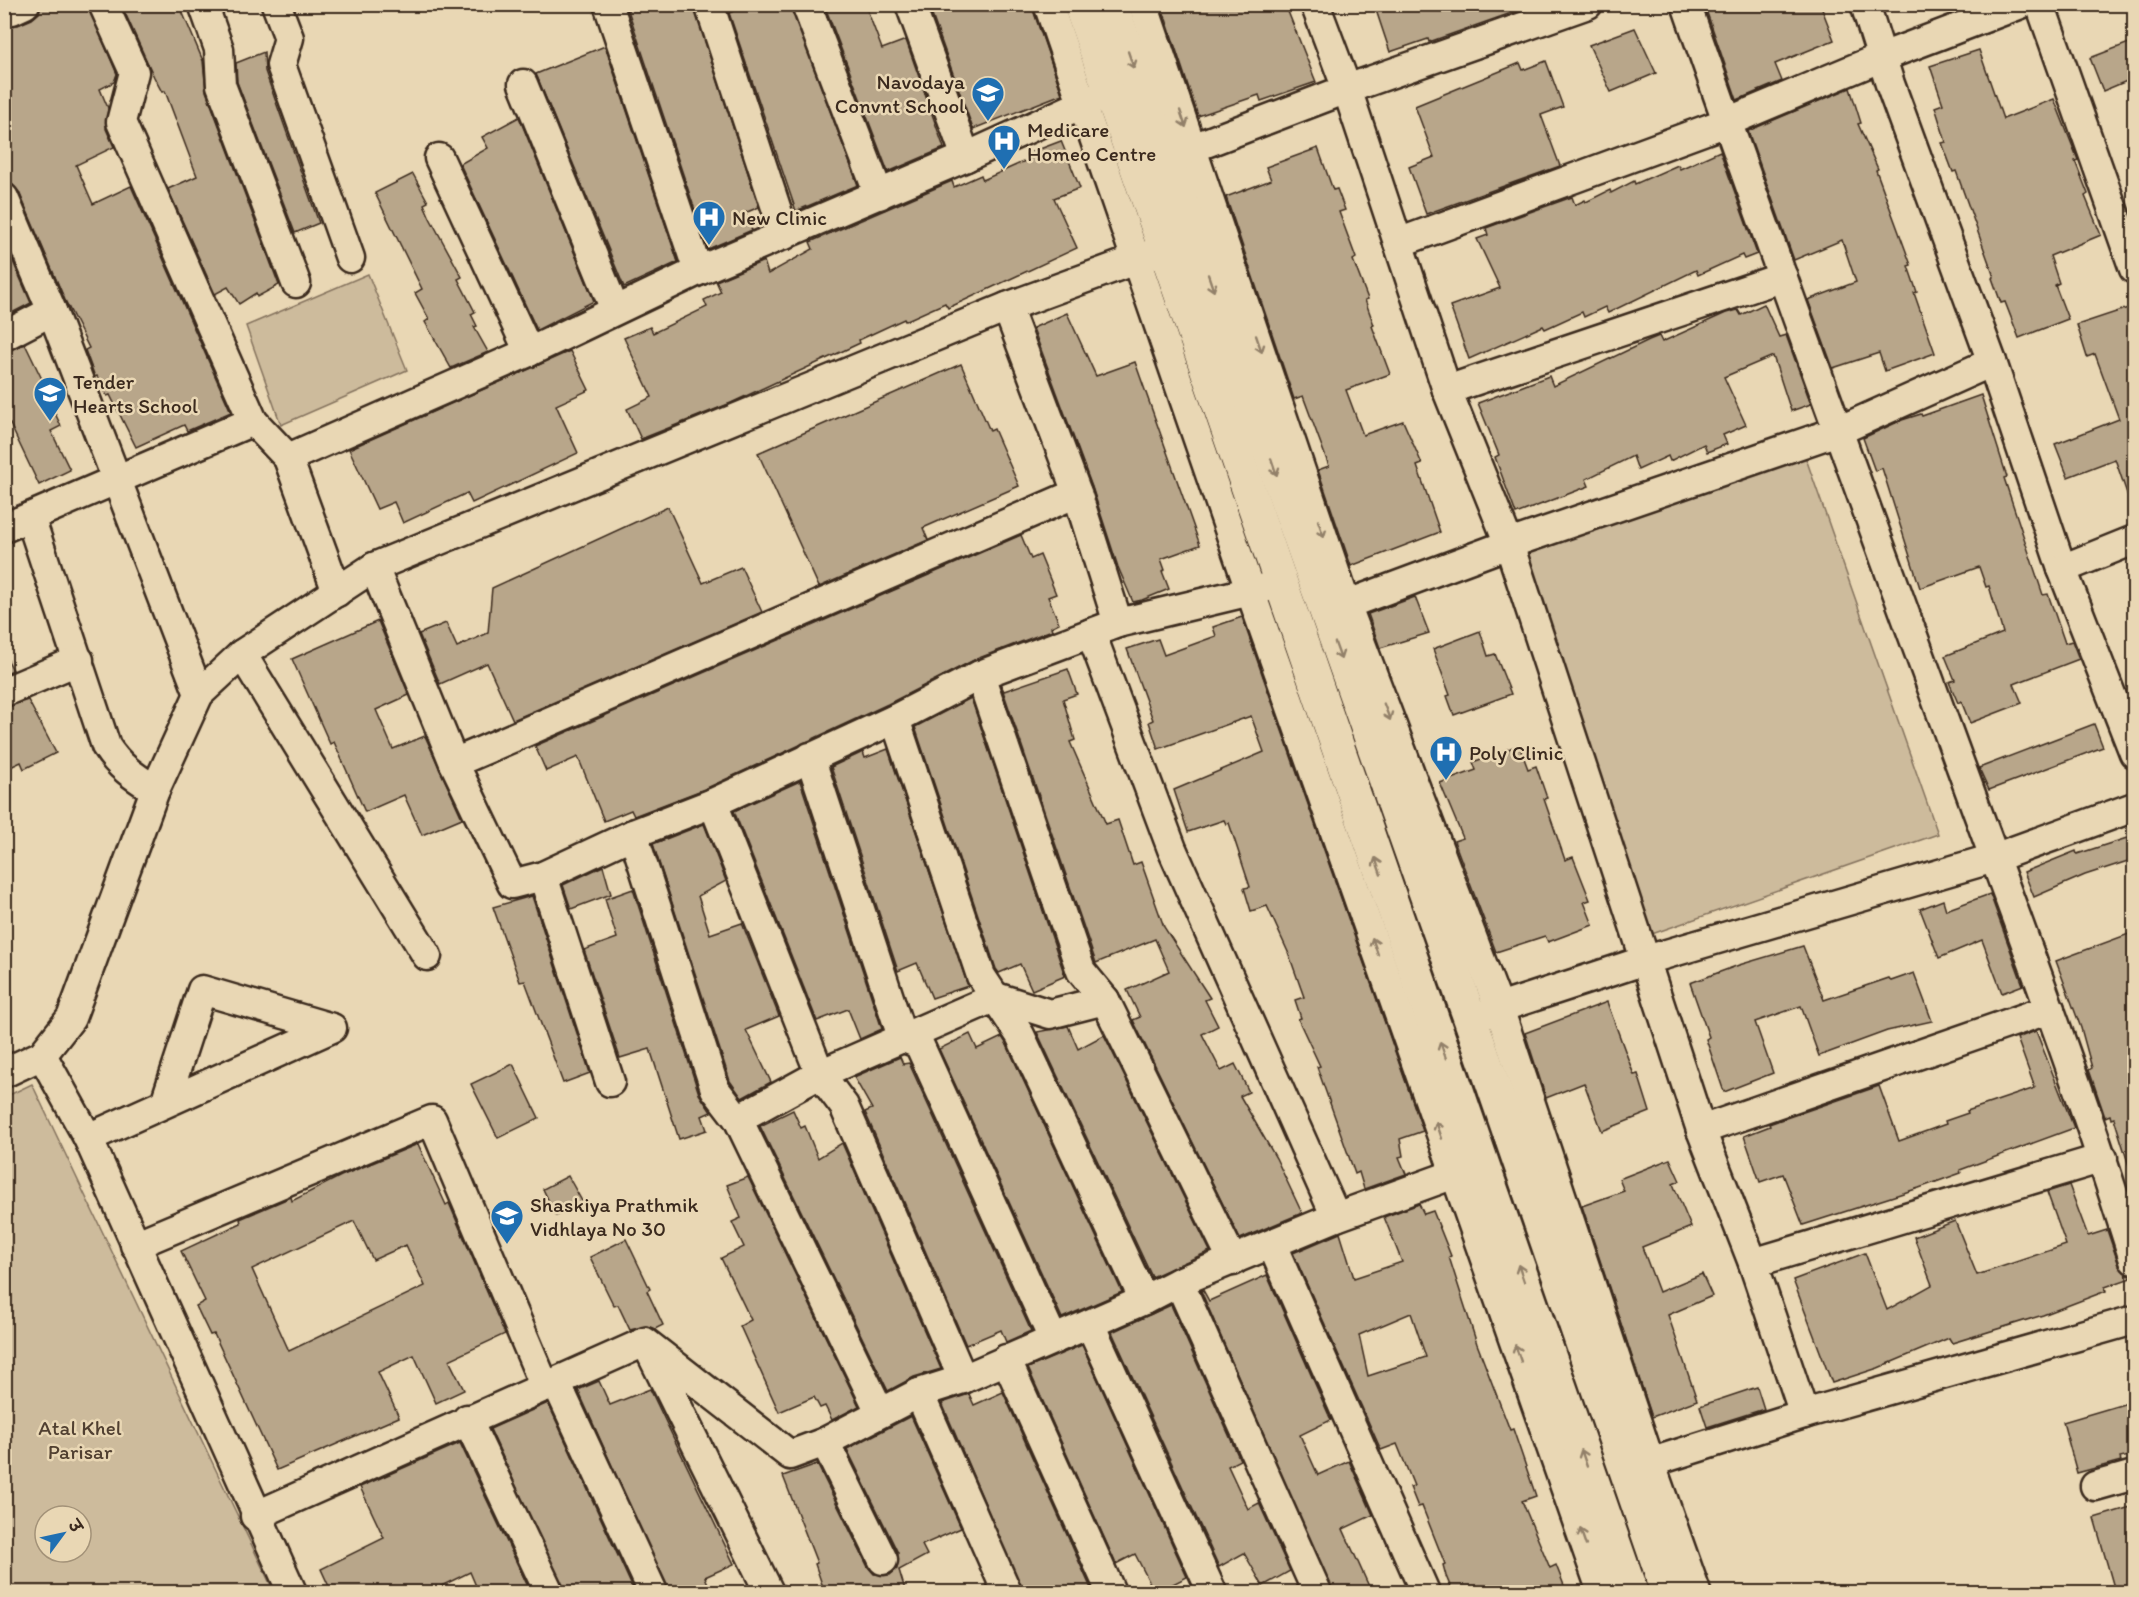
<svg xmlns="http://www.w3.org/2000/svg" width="2139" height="1597" font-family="Itim,'Playpen Sans Deva',sans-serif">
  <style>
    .green { fill: #cdbb9c; stroke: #84725d; stroke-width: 1.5; fill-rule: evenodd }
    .building { fill: #b8a68a; stroke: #3b2a1e; stroke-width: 1.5; fill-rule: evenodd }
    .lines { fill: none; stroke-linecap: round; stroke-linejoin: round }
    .minor-casing { stroke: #3b2a1e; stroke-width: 33 }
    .major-casing { stroke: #3b2a1e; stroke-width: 38 }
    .minor { stroke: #e9d7b4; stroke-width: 28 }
    .major { stroke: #e9d7b4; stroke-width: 33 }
    .oneway { stroke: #928069 }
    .labels { text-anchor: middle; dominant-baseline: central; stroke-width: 5; stroke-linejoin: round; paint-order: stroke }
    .poi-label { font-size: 21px; fill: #3b2a1e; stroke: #e9d7b4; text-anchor: start }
    .park-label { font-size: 21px; fill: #514031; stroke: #e9d7b4 }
  </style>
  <rect width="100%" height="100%" fill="#e9d7b4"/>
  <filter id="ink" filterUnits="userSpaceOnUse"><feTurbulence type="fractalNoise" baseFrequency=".0167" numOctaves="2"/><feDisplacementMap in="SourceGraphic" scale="12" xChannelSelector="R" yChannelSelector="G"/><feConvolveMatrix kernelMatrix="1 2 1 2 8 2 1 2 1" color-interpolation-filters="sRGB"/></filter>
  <g filter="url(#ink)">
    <g class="green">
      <path d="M368,274l39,96 -126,55 -35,-99z"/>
      <path d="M1804,453l134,381 -289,101 -135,-381z"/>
      <path d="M32,1084l242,508h-269v-495zM45,1516h36v36h-36z"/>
    </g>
    <g class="building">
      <path d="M41,4h46l30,70 -3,8 -14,7 8,19 -2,21 8,18 -38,18 17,39 38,-18 100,226 -44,19 -3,-6 -48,22 -26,-52 -3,1 -10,-20 -2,1 -10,-27 4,-2 -24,-48 -46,-108 -6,-7 -9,-3v-158l14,1 14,-6 7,-6z"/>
      <path d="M121,4h58l24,57 3,30 73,194 -22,12 -1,-4 -17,11 -11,-17 -13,7 -47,-105 29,-13 -32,-85 -3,1 -8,-15z"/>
      <path d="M626,4h67l66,203 -14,6 7,17 -44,19z"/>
      <path d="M750,4h40l68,181 -62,26 -67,-198z"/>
      <path d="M824,4h41l17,45 24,-9 38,108 -56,24z"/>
      <path d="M928,4h103l31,90 -89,35z"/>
      <path d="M1161,4h124l31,78 -55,19 -2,-6 -61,21z"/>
      <path d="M1374,4h163l-108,38 -1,-3 -38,13z"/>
      <path d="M1704,4h116l14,36 -59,24 7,17 -45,19z"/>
      <path d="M1635,28l21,45 -45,19 -22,-47z"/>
      <path d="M2134,41v37l-31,13 -13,-33z"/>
      <path d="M605,46l73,216 -54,25 -88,-213z"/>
      <path d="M1979,50l24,69 51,-20 24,61 -3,1 13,33 -3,2 16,39 -51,21 9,27 -4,2 13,34 -49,19 -14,-36 -4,1 -9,-25 2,-1 -38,-106 -3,1 -11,-29 4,-1 -11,-35 8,-3 -13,-38z"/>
      <path d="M264,52l1,19 54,152 -24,10 -58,-151 -1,-19z"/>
      <path d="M1546,61l17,46 -22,8 19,51 -134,48 -17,-47 25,-10 -19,-51 105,-43 3,7z"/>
      <path d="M1850,88l11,35 -3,1 20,45 -2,1 35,95 -3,1 9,26 -3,1 21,60 -50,18 -6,-18 -46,15 -25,-68 48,-18 -14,-42 -48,20 -46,-129z"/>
      <path d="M519,117l75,184 -57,29 -77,-166 28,-16 -6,-11z"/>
      <path d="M1061,141l19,47 -26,10 23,50 -129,60 -3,-5 -40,18 -1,-2 -45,21 1,3 -129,60 -90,36 -14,-30 25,-12 -28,-59 26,-11 3,6 54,-26 -3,-7 17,-8 -5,-11 48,-20 4,13 45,-25 -3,-7 142,-61 2,6 27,-12 2,5 51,-23 -2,-5z"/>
      <path d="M1318,148l15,42 4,-1 8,21 -6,2 17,46 -3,2 15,39 -3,1 9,25 -2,1 18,48 -44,16 17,45 40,-14 19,43 -5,2 23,66 -89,34 -33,-96 11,-4 -26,-70 -9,3 -68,-202 45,-17 -5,-13z"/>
      <path d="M1720,151l37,103 -13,5 -2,-4 -44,20 -2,-5 -88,43 -3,-6 -21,10 -2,-5 -37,17 -2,-3 -74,33 -19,-53 50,-18 -23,-49 11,-4 -2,-7 86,-31 3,8 10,-5 1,2 24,-12 1,3 23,-12 1,3 43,-19 2,4z"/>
      <path d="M413,174l15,28 -4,2 6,14 32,59 -4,2 17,33 -4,2 6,12 -3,1 14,25 -37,16 -26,-46 4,-3 -14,-26 7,-4 -47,-96z"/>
      <path d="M4,241l27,62 -27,14z"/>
      <path d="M1764,304l15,33 7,-2 25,69 -20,7 -18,-55 -49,21 22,48 -23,10 4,9 -20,8 -3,-8 -34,17 -2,-5 -30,14 -5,-14 -47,23 3,7 -73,28 -21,-57 4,-2 -21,-52 71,-27 4,10 96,-46 10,-4 3,6 64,-29 12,-3 3,5z"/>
      <path d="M2134,306v198l-3,1 -16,-46 -47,18 -13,-33 64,-25 -24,-65 -8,3 -10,-32z"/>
      <path d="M1067,313l29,63 39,-14 65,183 -39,14 4,11 -3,1 7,18 -27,11 -9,2 -15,-35 -26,-80 -59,-159z"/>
      <path d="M25,344l29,60 -3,1 10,21 -10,5 19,39 -31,15 -29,-61 -6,3v-75z"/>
      <path d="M570,351l19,39 -33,15 22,48 -106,50 -5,-10 -64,30 -9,-21 -17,7 -28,-60z"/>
      <path d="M961,364l29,67 4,-2 25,57 -96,42 5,12 -109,47 -61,-134z"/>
      <path d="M1981,395l26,82 -3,1 39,117 5,-1 17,49 7,-2 7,18 -65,25 8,19 -52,20 -9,-22 -3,2 -9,-21 6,-2 -10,-24 58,-23 -14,-47 -3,1 -7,-20 -59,21 -38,-120 -7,3 -12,-33 39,-18 19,-6 1,2z"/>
      <path d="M668,507l35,76 38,-16 21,45 -249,108 -26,-57 -47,21 -21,-50 27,-11 11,24 31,-14 4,-45z"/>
      <path d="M1021,535l10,24 9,-4 16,39 -8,3 11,26 -8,4 1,3 -78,30 -86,44 -181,84 -73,28 -3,-6 -27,11 -26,-64 -32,14 -11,-25z"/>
      <path d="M1415,597l14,36 -49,15 -12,-34z"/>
      <path d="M1242,617l181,514 -23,8 3,17 -4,1 7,17 -42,15 -5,-17 -4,2 -19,-54 -19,-53 3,-1 -22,-47 3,-1 -6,-18 9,-3 -16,-45 -21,-46 -16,5 -7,-23 6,-1 -21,-64 -3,1 -2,-4 -36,12 -14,-42 90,-38 -13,-36 -93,33 -9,-27 4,-2 -26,-71 31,-10 6,16 52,-19 -3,-9z"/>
      <path d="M378,621l31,74 -33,15 17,39 32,-13 37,82 -40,17 -18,-40 -39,17 -31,-70 -4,2 -38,-85z"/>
      <path d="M1480,631l8,25 7,-2 16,40 -57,21 -7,-19 3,-1 -17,-46z"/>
      <path d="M4,653l9,17 -9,4z"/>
      <path d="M1068,669l9,25 -14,5 12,41 -5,2 36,82 12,-4 15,45 8,-3 23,65 46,71 -5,2 13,26 -16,8 19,37 14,-7 14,28 -9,4 36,62 26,55 -62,26 -107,-219 7,-3 -13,-27 42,-19 -14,-32 -59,24 -95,-278 3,6z"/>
      <path d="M971,698l94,278 -33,14 -12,-26 -21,9 -3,-4 -81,-242z"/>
      <path d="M28,700l28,53 -32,16 -3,-7 -17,8v-62z"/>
      <path d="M2094,724l9,23 -114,43 -10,-22z"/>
      <path d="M1519,745l9,24 8,-3 11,32 -3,1 21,61 8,-3 17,43 -6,2 9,23 -45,17 -3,-6 -49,16 -42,-111 9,-3 -23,-55 36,-13 -3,-8z"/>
      <path d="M888,749l80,237 -36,12 -15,-35 -19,8 -67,-204 32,-15 2,6z"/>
      <path d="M800,781l82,248 -22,10 -12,-30 -31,12 -83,-210z"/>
      <path d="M704,824l22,57 -28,15 12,38 32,-11 37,93 -33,14 25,52 -29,16 -12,-17 -77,-237z"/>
      <path d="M2127,838l7,21 -49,16 -51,22 -10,-25 52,-21 1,3z"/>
      <path d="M603,866l8,28 -40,15 -8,-24z"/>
      <path d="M633,889l66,205 12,18 -9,4 5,14 -28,9 -29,-90 -30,9 -36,-108 33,-12 -12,-39z"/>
      <path d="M1990,894l33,91 -21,8 -20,-53 -43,18 -19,-49 23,-9 3,10z"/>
      <path d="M532,896l58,177 -27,10 -38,-102 -5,1 -27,-75z"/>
      <path d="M2134,932v236l-4,1 -16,-51 -3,1 -1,-4 -5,2 -16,-47 3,-2 -11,-40 -25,-67z"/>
      <path d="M1803,946l21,54 65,-22 2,3 23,-8 18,48 -45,10 -68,25 -18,-50 -46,16 18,51 -49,19 -18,-53 3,-2 -19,-54 49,-18z"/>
      <path d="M1607,1002l27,73 4,-1 12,38 -48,19 -18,-48 -38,15 -21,-65z"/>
      <path d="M1068,1026l10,23 26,-14 106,216 -58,26 -115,-245z"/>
      <path d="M2036,1031l38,97 -114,42 1,3 -42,15 -116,37 -20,-51 -23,8 -16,-46 26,-10 -1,-2 110,-38 20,55 47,-17 -1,-3 23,-8 -1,-2 68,-23 -18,-50z"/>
      <path d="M970,1034l7,15 25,-12 4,6 116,249 -60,26 -123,-269z"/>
      <path d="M900,1057l3,7 6,-1 122,268 -25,11 -5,-12 -35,15 -101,-233 7,-3 -18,-32z"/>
      <path d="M513,1064l26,54 -41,20 -27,-54z"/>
      <path d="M793,1110l8,18 4,-2 13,32 24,-15 99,226 -27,8 -26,14 -128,-265z"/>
      <path d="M418,1144l28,61 3,-2 56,131 -56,26 15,30 -28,13 -22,-48 -36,17 21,45 -122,53 -63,-136 -4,1 -14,-29 9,-5 -24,-50 60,-28 -1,-4 51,-22 1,4 49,-25zM354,1221l19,39 33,-15 19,41 -136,65 -37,-82z"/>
      <path d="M1670,1159l10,22 -7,3 18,43 -49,20 17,45 43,-18 10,22 -44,19 29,85 -45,17 -70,-211 42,-15 -5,-12z"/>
      <path d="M568,1176l15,27 -27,13 -13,-27z"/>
      <path d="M748,1177l111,229 -27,14 -7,-14 -5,2 -6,-11 -35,15 -39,-86 11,-6 -30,-62 23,-11 -12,-25 9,-4 -14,-33z"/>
      <path d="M2069,1185l19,51 19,-6 12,35 12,13 -26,9 1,4 -63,24 -91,28 -3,-5 -71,30 -46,15 -39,-103 72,-27 22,57 45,-25 -18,-48 41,-16 22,54 89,-30 -19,-53z"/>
      <path d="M1419,1204l5,10 9,-3 18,45 -2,1 28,87 33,86 3,-1 23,67 -14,5 28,67 6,-3 11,28h-114l-7,-17 -3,-11 2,-1 -23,-58 -4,1 -8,-20 4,-1 -17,-42 -16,6 -88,-197 47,-20 14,45 48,-16 -18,-45zM1411,1313l15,44 -58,19 -9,-41z"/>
      <path d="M626,1239l24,50 -3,2 16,34 -8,4 -9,-3 -16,4 -12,-25 -4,1 -24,-49z"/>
      <path d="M1267,1275l64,145 -31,15 18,40 31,-14 24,54 -30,14 29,64h-39l-132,-302 2,-1 6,11z"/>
      <path d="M1171,1305l69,155 -12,6 20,43 11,-6 31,68 -27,15 -19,-33 -25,14 -107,-235z"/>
      <path d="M1082,1345l105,232 -32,16 -20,-39 -19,10 -88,-196z"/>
      <path d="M599,1381l11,24 40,-16 84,175 -29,13 7,16h-43l-91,-203z"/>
      <path d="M1757,1387l7,22 -57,18 -7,-21z"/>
      <path d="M1003,1392l90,201h-70l-81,-190 27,-9 5,11z"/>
      <path d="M2134,1401v54l-14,3 1,3 -44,12 -14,-51z"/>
      <path d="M548,1403l87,190h-70l-75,-164z"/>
      <path d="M911,1416l50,112 -39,17 5,10 -28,15 7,23h-81l-10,-29 2,-1 -34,-87 34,-12 51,103 6,7 16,1 7,-6 1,-16 -51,-104z"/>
      <path d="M460,1443l71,150h-52l-9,-21 -43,21h-30l-3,-7 -15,7h-47l-11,-24 63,-31 -24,-51z"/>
      <path d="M2134,1506v79l-19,6 -21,-73z"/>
    </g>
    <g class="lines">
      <defs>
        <g id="minor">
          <path d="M103,4l31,68 -13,50 132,299 35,37 49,134"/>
          <path d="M203,4l16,45 2,36 75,198"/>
          <path d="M276,4l13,34 -8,27 69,193"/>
          <path d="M608,4l90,267"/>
          <path d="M709,4l76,231"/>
          <path d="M806,4l73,191"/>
          <path d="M910,4l56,153"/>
          <path d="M1048,4l203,589 351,999"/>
          <path d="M1143,4l203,600 153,404 151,454 46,130"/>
          <path d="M1315,4l32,85 100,301 62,154 192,586 52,133 51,151"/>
          <path d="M1686,4c89,256 182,509 275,763 60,164 122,326 173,493"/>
          <path d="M1865,4l25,80 102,278 70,207 72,184"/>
          <path d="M2040,4l94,265"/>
          <path d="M12,10l13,-6"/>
          <path d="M523,84l92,226"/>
          <path d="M1177,154l170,-65 241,-85"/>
          <path d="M439,158l90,194"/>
          <path d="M4,198l48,113 147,383"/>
          <path d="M1398,243l329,-121 155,-65 139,-53"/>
          <path d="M1007,307l70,186 41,130"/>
          <path d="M4,336l48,-25"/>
          <path d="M1447,390l336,-113"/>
          <path d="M288,458l241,-106 169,-81 268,-114 134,-61"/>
          <path d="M30,517l76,229c13,21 29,31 49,44"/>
          <path d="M4,528l249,-107"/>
          <path d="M374,567l80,196 58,121 31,-8 90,-42 80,-31 182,-84 85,-44 138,-52 150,-36"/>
          <path d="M2062,569l72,-29"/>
          <path d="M1329,611l180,-67 329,-113 154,-69"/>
          <path d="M1091,633l81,216 164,368"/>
          <path d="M242,654l185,302"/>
          <path d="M980,675l101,296 24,29 128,261"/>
          <path d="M4,692l75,-32"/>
          <path d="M895,719l86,257 39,59 124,265"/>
          <path d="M810,757l92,280 17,7 134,295"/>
          <path d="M454,763l623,-270"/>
          <path d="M713,803l107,271 24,32 119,273"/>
          <path d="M633,834l82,255 23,30 142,293"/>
          <path d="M543,876l67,206"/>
          <path d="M1481,1016l18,-8 147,-48 348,-102 140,-51"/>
          <path d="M42,1055l46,83 204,454"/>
          <path d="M4,1073l38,-18 29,-37 84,-228 44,-96 43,-40 132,-87 633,-260 147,-54"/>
          <path d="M738,1119l82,-45 176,-77 54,17 55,-14"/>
          <path d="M1701,1130l349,-121"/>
          <path d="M88,1138l244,-110 -130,-38 -37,113"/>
          <path d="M135,1245l297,-125 113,267"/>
          <path d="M1272,1245l153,347"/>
          <path d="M1753,1263l350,-105"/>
          <path d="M1179,1282l138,310"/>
          <path d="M1090,1324l122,268"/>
          <path d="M649,1349l120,243"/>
          <path d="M1006,1359l105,233"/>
          <path d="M556,1382l97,210"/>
          <path d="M919,1393l88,199"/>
          <path d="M467,1419l82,173"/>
          <path d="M825,1442l58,118"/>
          <path d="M1633,1468l171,-54 330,-94"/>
          <path d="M2095,1486l39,-11"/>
          <path d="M255,1516l390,-174 145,113 35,-13 94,-49 44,-14 181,-79 35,-18 157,-65 135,-49"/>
        </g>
        <g id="major">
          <path d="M1080,4l551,1588"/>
          <path d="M1111,4l360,1017 197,571"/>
        </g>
      </defs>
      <use href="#minor" class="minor-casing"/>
      <use href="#major" class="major-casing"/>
      <use href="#minor" class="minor"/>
      <use href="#major" class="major"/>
    </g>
    <defs><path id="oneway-shaft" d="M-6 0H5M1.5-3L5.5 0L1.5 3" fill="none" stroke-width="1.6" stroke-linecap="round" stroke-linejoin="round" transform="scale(1.5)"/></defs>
    <g class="oneway">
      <use href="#oneway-shaft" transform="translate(1131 60) rotate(71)"/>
      <use href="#oneway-shaft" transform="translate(1183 119) rotate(71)"/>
      <use href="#oneway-shaft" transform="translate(1211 283) rotate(71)"/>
      <use href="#oneway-shaft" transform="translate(1259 344) rotate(71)"/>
      <use href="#oneway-shaft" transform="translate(1274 467) rotate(71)"/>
      <use href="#oneway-shaft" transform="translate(1321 529) rotate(71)"/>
      <use href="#oneway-shaft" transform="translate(1338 651) rotate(70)"/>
      <use href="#oneway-shaft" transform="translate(1387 712) rotate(69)"/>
      <use href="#oneway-shaft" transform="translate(1378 866) rotate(-109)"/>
      <use href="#oneway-shaft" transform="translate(1375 946) rotate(-109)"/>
      <use href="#oneway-shaft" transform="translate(1443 1050) rotate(-109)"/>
      <use href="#oneway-shaft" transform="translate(1439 1130) rotate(-109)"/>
      <use href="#oneway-shaft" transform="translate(1521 1273) rotate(-109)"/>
      <use href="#oneway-shaft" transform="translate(1518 1353) rotate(-109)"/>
      <use href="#oneway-shaft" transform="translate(1584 1458) rotate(-109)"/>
      <use href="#oneway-shaft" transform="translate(1583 1537) rotate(-109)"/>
    </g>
  </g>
  <defs>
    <symbol id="school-pin" viewBox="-11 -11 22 30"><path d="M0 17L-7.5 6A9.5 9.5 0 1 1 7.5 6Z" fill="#1f6fb2" stroke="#e9d7b4"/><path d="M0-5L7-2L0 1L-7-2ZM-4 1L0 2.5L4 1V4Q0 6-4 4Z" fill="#fff"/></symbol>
    <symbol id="hospital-pin" viewBox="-11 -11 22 30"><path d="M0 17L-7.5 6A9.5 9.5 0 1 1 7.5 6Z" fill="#1f6fb2" stroke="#e9d7b4"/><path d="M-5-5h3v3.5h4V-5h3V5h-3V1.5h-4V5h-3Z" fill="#fff"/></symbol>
  </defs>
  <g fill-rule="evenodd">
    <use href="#school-pin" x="969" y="74" width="38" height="52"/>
    <use href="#hospital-pin" x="985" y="122" width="38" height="52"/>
    <use href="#hospital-pin" x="690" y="198" width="38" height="52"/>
    <use href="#school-pin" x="31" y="374" width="38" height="52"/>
    <use href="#hospital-pin" x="1427" y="733" width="38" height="52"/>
    <use href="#school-pin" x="488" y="1197" width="38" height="52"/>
  </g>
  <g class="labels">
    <g class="poi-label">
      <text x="965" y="81" text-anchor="end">Navodaya<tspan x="965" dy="24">Convnt School</tspan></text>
      <text x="1027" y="129">Medicare<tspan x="1027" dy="24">Homeo Centre</tspan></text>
      <text x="732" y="217">New Clinic</text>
      <text x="73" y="381">Tender<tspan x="73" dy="24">Hearts School</tspan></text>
      <text x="1469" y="752">Poly Clinic</text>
      <text x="530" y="1204">Shaskiya Prathmik<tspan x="530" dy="24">Vidhlaya No 30</tspan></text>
    </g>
    <g class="park-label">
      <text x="80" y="1427">Atal Khel<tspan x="80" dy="24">Parisar</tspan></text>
    </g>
  </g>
  <rect width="2139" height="1597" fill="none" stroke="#e9d7b4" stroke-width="24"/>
  <rect x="12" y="12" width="2115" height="1573" fill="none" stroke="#3b2a1e" stroke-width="2" filter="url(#ink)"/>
  <g transform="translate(63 1534) rotate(57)"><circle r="28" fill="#e9d7b4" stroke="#a39278" stroke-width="1.5"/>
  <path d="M0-4.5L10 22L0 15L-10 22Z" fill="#1f6fb2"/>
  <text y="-9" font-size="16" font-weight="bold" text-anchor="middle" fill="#3b2a1e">उ</text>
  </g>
</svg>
